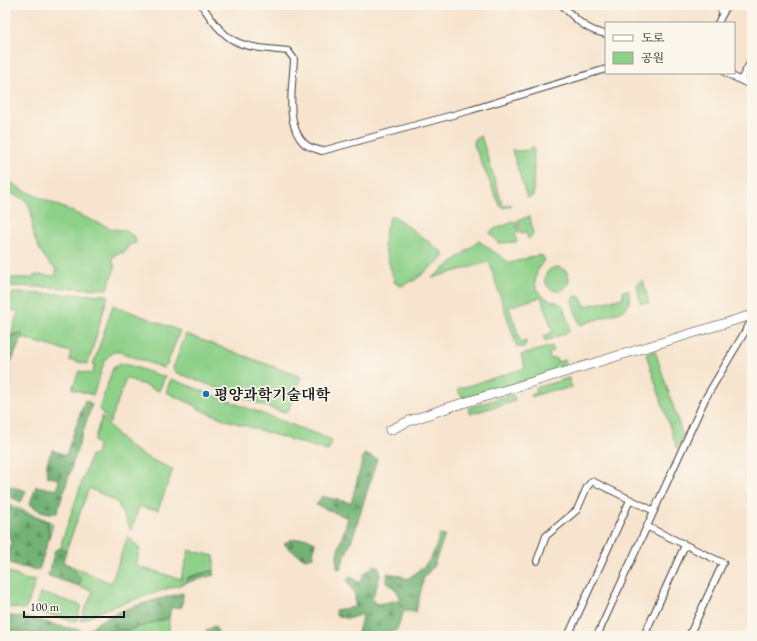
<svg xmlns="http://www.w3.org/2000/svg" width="757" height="641" font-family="'EB Garamond','Noto Serif KR',serif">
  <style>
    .green { fill: #8dd088; stroke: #547652 }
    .forest { fill: url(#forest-firs); stroke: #476748 }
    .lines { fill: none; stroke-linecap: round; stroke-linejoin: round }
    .street-casing { stroke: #3d3a37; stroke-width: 8 }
    .secondary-casing { stroke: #3d3a37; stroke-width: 10 }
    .street { stroke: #fff; stroke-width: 6 }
    .secondary { stroke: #fff; stroke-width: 9 }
    .poi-dot { fill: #1f6fb2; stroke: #fbf7ec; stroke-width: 1.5 }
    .labels { text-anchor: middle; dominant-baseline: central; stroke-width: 3.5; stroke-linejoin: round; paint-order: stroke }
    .poi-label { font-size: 15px; font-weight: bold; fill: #1c1c1c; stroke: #fbf7ec; text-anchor: start }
  </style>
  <defs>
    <pattern id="forest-firs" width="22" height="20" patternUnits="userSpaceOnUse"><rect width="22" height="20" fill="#72b274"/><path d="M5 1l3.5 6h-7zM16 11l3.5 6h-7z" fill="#5d905e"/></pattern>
  </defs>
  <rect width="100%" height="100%" fill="#fbf7ec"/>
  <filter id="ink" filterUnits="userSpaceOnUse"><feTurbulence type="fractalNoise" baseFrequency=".025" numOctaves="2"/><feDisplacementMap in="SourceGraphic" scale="8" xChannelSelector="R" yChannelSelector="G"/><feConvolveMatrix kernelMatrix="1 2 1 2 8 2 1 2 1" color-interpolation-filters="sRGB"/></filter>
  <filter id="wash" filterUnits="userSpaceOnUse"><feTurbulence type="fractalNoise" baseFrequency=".012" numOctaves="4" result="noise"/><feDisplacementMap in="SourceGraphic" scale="16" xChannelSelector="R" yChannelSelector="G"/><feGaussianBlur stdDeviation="0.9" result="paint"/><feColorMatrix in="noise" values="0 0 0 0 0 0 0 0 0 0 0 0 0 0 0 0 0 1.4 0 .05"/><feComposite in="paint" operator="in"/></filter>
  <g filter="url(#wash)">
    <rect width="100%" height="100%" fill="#f7e4ce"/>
    <g class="green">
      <path d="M481,136l22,70 8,-2v2l-7,2 -4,-2 -26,-61 1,-6z"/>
      <path d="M534,147l-1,49 -6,2 -15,-48h3l1,1 14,-1v-2z"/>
      <path d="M5,179l20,12 87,38 12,1 11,7 1,6 -7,2 -4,7 -9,2 -4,6 3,8 -8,21 -102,-3v-8h25l6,-3 20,1v-7c-10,-7 -21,-24 -23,-37 -2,-11 1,-23 -8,-32 -5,-4 -14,-6 -20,-9z"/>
      <path d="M394,216l48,36 2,5 -29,23 -14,6 -6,-3 -11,-37 1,-14 5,-15z"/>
      <path d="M530,216l3,19 -5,4 -2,-7 -5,1 -3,-13z"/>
      <path d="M516,221l3,12 -4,1 2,8 -19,1 -8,-10 2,-3z"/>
      <path d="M479,241l31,22 29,-8 4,1 1,4c-9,12 -15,29 2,38 6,4 13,3 17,8l6,18v8l-24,9 -1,-2v-3l9,-4 -12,-35 -32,10 12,36 5,-2 -1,6h-8l-28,-85 -57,16z"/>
      <circle cx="557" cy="279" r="12"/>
      <path d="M643,280l6,23h-9l-3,-19z"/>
      <path d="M629,290v14l-6,7 -43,14 -8,-23 2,-6 6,1 5,9 38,-8v-7z"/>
      <path d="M13,293l95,2 -20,69 -19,-4 2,-8 -49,-14 -1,-5 -8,2 -3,3 8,-26 -11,-4 4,-13z"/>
      <path d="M113,305l67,26 -13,33 -4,4 -43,-16h-7l-8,8 -12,35 -21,-6 7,-18 13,3 3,-8 -2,-1z"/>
      <path d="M186,334l115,43 -13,34 -7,1 -106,-40 -2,-4z"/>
      <path d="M552,346l2,5 -5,2 1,6 6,-1 1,4 8,-2 1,4 -3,5 -97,30 -6,-4 -2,-6 67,-21 -4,-13z"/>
      <path d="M655,351l28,85 -6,13 -31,-95z"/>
      <path d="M122,363l43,14 -6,14 -33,-13 -16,45 -11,-14 14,-41z"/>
      <path d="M569,378l3,9 -16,4 -1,-2 -24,8 -1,-2 7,-2 -2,-5z"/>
      <path d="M171,379l161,61 -4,11 -102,-31 -30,-12 -2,-3 -28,-13z"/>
      <path d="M513,394l2,7 -45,13 -2,-6z"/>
      <path d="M102,416c24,32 35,38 71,53l-15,41 -19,-3 -8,23 -14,-28 -28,-14 -23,63 -5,-3 1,-7 29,-86h5l2,-10 -4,-4z"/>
      <path d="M5,503l44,18 4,3 -4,14 -1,-16 -43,-15z"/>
      <path d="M128,536l7,8 5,4 -4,18 45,13 8,-29 25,6v14l-26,7 -3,6 -79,26 -26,12 13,-30 -14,-5 2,-6 -14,-16 44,19z"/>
      <path d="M5,571l22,9h9l-9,27 -3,2 -19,-2z"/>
      <path d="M40,593l41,12 -4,15 -3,1 -39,-10z"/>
      <path d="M169,618v14l-20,4h-48l13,-6h15z"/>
      <path d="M5,629l51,7h20h-71z"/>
    </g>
    <g class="forest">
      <path d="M17,333h5v5l-12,26 1,19 -6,-6c0,-13 -2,-38 12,-44z"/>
      <path d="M85,400l7,4 -35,109c-10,1 -20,-2 -27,-9l6,-18 21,4 2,-11 -11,-2c-4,-10 0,-17 4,-27l14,5z"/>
      <path d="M364,454l13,5 -23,75 -14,35 -3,-1v-15l11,-35 -32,-13 6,-9 29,7z"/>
      <path d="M5,484l21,7 -5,11 -16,-7z"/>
      <path d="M5,507l43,15 1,16 -10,32 -18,-3 -16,-6 6,-17 -2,-8 -4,-2z"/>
      <path d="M439,535l6,1 -12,31 -9,10 -8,35 -12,-1 -8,20h-13l-3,5h-23l6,-22 -15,5 -12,-4 -1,-5 20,-3v-12l-8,-15 3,-4 8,6 4,-1 1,-6 11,-10 5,2 1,10 -8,22 4,5 25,-4 -4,-9 -10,-9v-9l12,2 8,4c20,-13 27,-21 32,-44z"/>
      <path d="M307,538l8,4 -2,15 -8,2 -17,-11 -4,-4 6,-4z"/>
      <path d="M61,548l5,3 -3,10 12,10 6,9 -2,6 -31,-10 7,-26z"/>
      <path d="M214,570v5l-29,8 3,-5z"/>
      <path d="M183,593l-1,14 -11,1 -2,10 -40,12h-15l-13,6h-18c17,-24 72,-36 100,-43z"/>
      <path d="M5,615l29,4 25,7 23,4 -6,6h-20l-51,-7z"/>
      <path d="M214,626l5,7 -1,3h-11v-6z"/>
    </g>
  </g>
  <g filter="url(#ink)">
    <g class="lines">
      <defs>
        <g id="street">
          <path d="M202,5c26,43 40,41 86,46l6,8c-1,25 -10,66 11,85 4,4 12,5 17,7l149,-41 135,-41"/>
          <path d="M562,5c13,14 25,26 44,29"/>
          <path d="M718,5l5,8"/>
          <path d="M718,23l9,-18"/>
          <path d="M726,73l26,13"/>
          <path d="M741,80l11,-21"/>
          <path d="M648,527l75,36 -34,73"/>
          <path d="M537,561l9,-25 31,-26 10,-23 5,-6 62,30"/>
          <path d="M568,636l62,-136"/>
          <path d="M597,636l108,-237 47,-79"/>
          <path d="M644,636l41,-91"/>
        </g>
        <path id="secondary" d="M390,430l19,-9 41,-14 302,-92"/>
      </defs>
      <use href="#street" class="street-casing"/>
      <use href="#secondary" class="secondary-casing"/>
      <use href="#street" class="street"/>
      <use href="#secondary" class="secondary"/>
    </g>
  </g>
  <circle class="poi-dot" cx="206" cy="394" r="4"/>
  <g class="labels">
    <g class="poi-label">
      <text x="214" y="394">평양과학기술대학</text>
    </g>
  </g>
  <rect width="757" height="641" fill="none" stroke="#fbf7ec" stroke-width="20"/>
  <rect x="605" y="22" width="130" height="52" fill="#fbf7ec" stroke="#a29f99"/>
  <rect x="613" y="35" width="20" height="6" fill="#ffffff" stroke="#a29f99"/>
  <text x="641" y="42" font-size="12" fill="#1c1c1c">도로</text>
  <rect x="613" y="52" width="20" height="12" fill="#8dd088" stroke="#a29f99"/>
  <text x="641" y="62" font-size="12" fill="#1c1c1c">공원</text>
  <path d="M24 611v6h100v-6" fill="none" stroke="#1c1c1c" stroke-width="2"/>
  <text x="30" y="611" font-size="12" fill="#1c1c1c" stroke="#fbf7ec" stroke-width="3" paint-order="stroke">100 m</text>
</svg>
